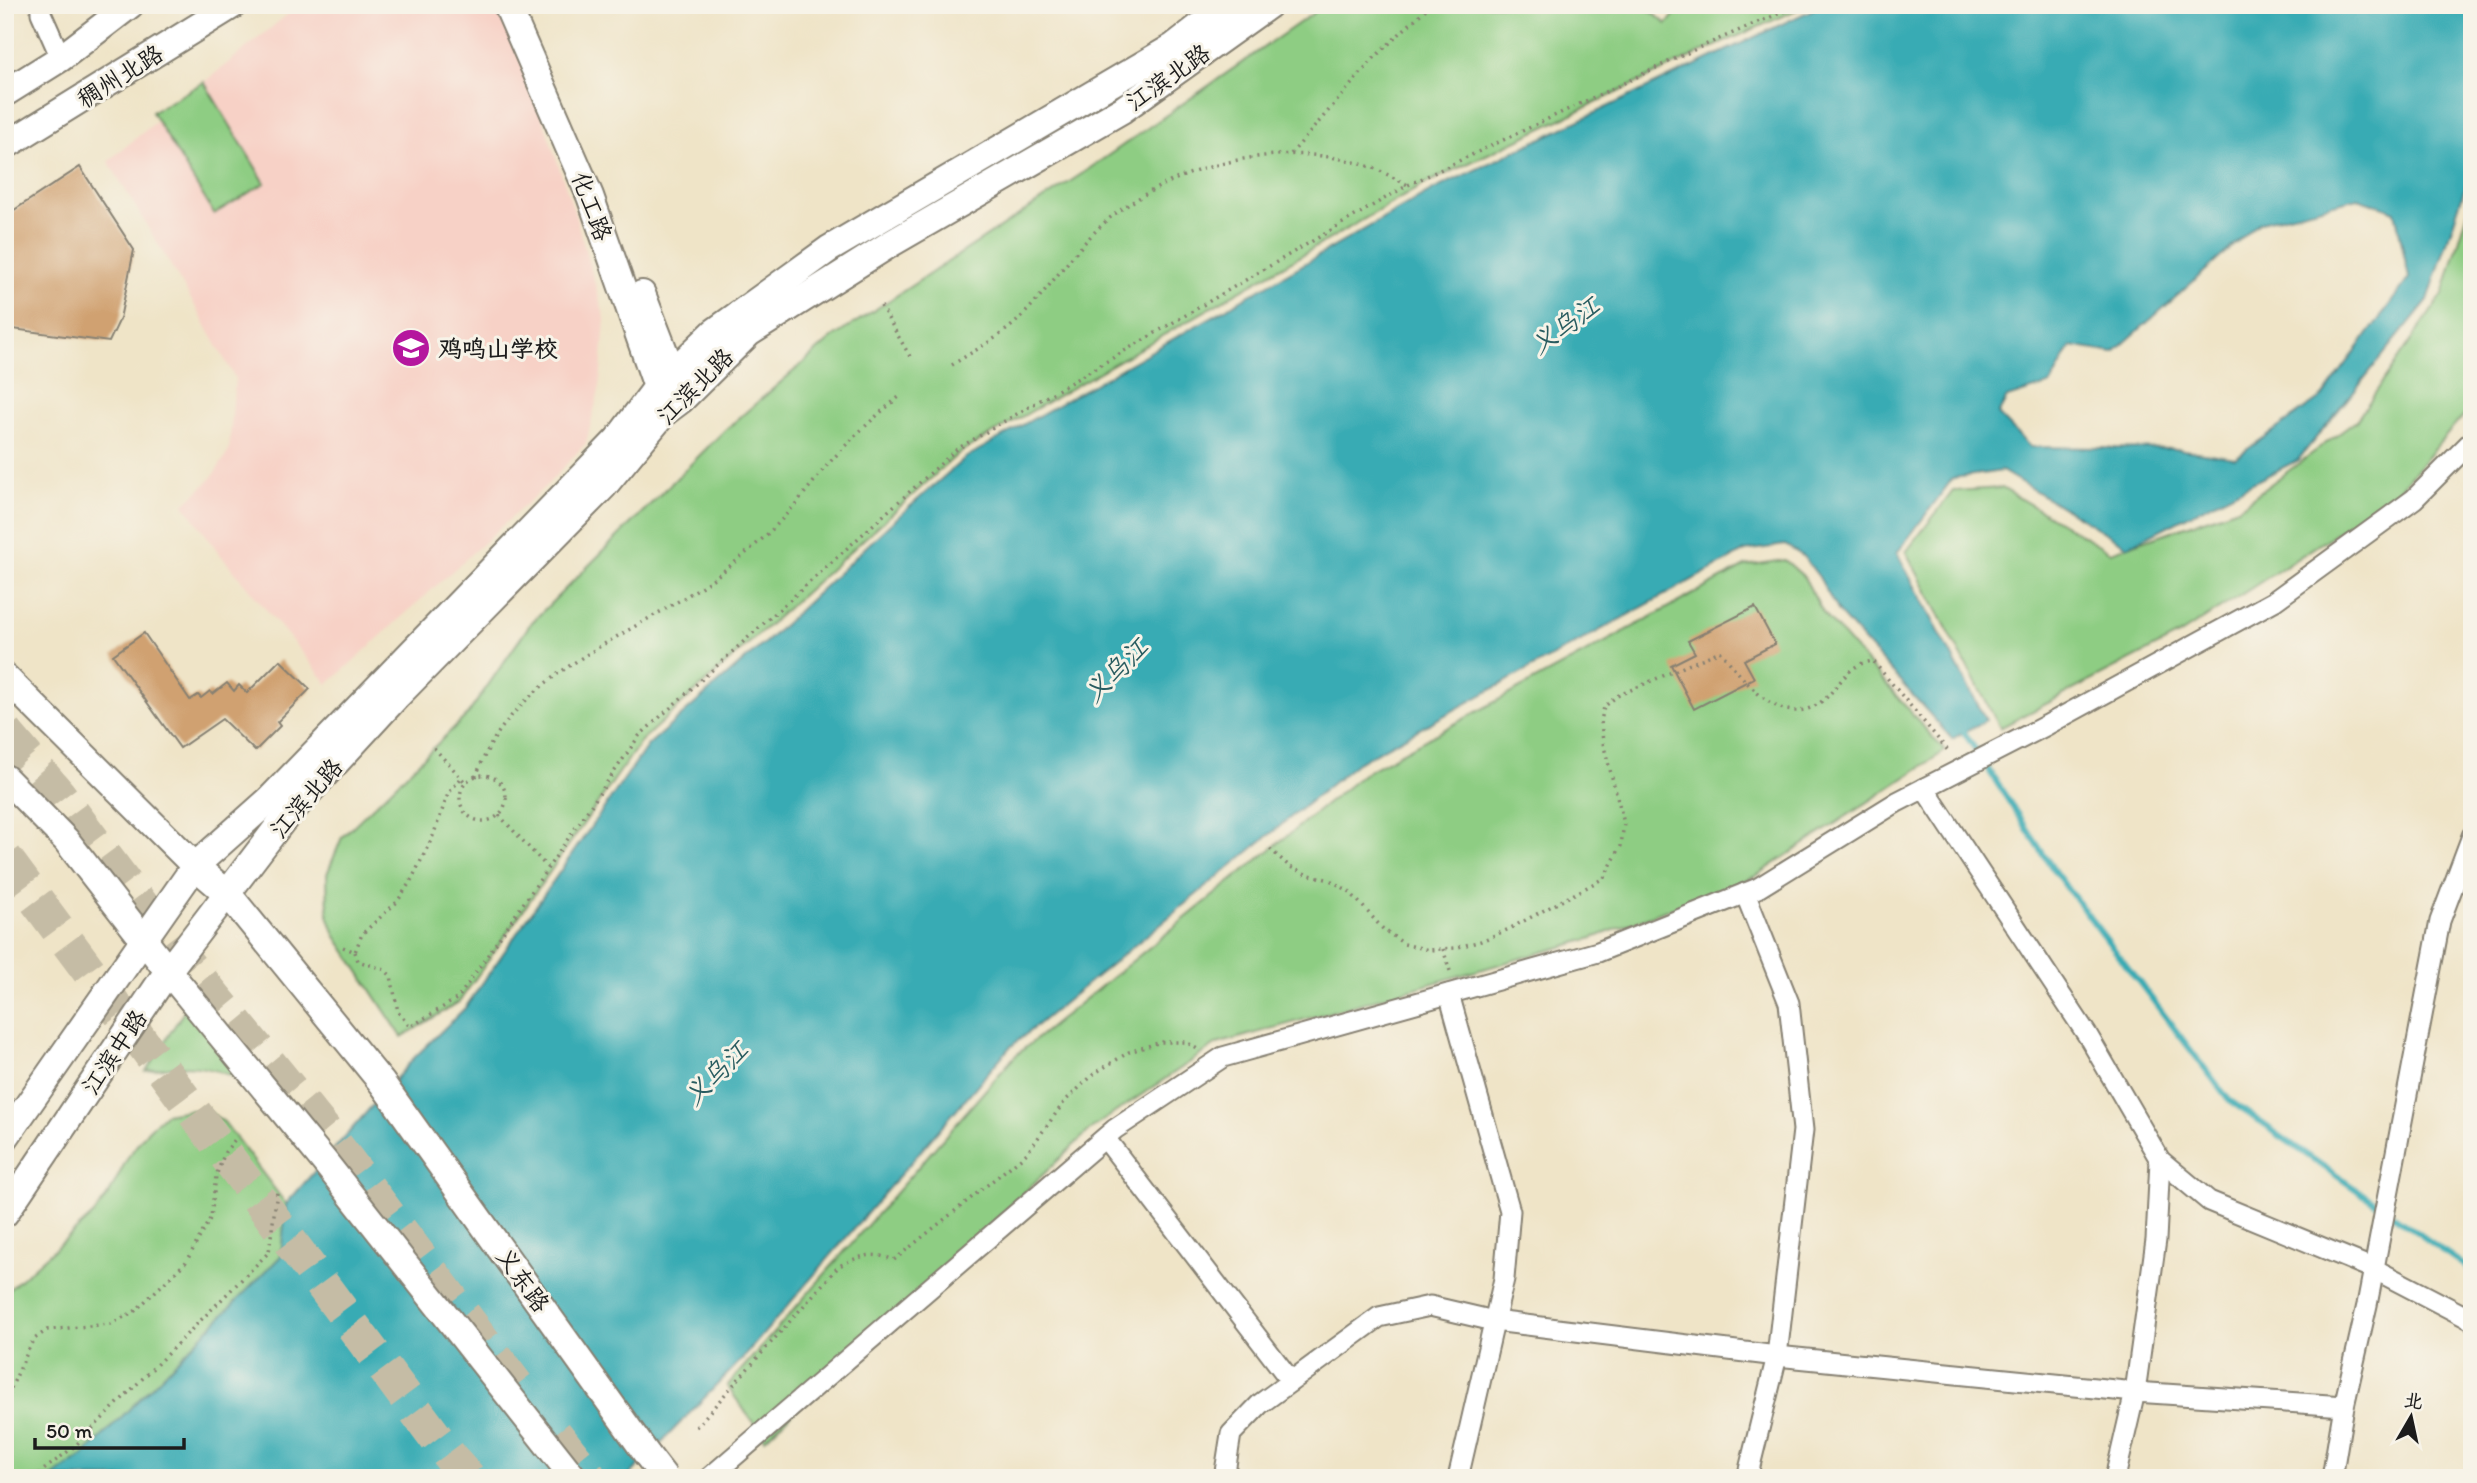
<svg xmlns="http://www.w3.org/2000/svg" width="2477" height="1483" font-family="Itim,'LXGW WenKai TC',sans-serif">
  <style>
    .built { fill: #f7d1c6 }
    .green { fill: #8ecd83; stroke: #557450; stroke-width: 2 }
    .water { fill: #39abb4; stroke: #2a6468; stroke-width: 2; fill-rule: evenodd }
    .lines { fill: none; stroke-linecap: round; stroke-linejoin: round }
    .stream { stroke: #39abb4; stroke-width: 6 }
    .building { fill: #d0a171 }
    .highway-tunnel { stroke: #c5bca5; stroke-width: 35; stroke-dasharray: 35 18; stroke-linecap: butt }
    .street-casing { stroke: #868072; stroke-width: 23 }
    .secondary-casing { stroke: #868072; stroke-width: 30 }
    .path { stroke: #868072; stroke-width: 3.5; stroke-dasharray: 2 5; stroke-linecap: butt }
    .street { stroke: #fff; stroke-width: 19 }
    .secondary { stroke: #fff; stroke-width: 26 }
    .secondary-bridge-casing { stroke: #868072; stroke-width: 30; stroke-linecap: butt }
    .secondary-bridge { stroke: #fff; stroke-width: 26 }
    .labels { text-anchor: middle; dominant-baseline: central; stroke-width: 6; stroke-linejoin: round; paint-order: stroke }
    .street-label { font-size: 24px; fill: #1c1c1c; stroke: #f7f3e8 }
    .poi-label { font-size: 24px; font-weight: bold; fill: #1c1c1c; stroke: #f7f3e8; text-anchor: start }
    .water-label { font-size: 26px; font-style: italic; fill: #295c60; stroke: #f7f3e8 }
  </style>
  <rect width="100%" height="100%" fill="#f7f3e8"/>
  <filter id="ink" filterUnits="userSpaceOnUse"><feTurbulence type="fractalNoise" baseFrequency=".0143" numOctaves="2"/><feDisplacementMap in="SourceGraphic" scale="14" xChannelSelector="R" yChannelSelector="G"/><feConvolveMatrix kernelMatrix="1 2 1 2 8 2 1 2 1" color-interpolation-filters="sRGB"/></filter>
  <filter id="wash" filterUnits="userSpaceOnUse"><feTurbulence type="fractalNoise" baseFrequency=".00686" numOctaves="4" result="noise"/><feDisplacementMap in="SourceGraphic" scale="28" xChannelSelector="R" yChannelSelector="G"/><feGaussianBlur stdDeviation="1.57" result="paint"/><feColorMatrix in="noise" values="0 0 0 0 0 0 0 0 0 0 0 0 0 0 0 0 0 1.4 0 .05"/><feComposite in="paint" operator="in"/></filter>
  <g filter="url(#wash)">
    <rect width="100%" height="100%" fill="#efe4c7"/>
    <path class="built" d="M299,5h205l70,206 31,108 -5,67 -14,57 -38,41 -220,200 -109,-131 -35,-49 27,-25 18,-28 6,-73 -40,-72 -87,-145z"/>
    <g class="green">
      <path d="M1325,5h318l24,19 15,-19h126l-106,47 -277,132 -466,269 -317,287 -183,262 -57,35 -67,-102 -7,-20 -1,-41 15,-37 126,-123 63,-91 193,-192 108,-93 248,-163z"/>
      <path d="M204,82l61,101 -51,31 -62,-102z"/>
      <path d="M2472,199v207l-80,91 -213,138 -179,93 -94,-176 47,-61 49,-3 109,64 127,-44 118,-87 87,-127z"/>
      <path d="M1785,560l19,17 19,36 122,138 -189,125 -163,62 -376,106 -125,84 -327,311 -38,-53 288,-330 351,-284 379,-206z"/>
      <path d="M196,992l46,89c-36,-18 -58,-17 -96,-10z"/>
      <path d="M189,1110l20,2 15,10 62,82 -5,52 -197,199 -33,23h-46v-185l89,-79 16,-22 18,-35 20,-27 17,-16z"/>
    </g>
    <path class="water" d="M1822,5h650v161l-44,134 -130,160 -170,86 -126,-75 -49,7 -56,75 89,167 -34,19 -114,-127 -19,-35 -16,-21 -18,-11 -40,6 -388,212 -348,285 -268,312 -114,118h-576l33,-23 197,-199 5,-52 128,-146 51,-50 183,-263 122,-107 119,-113 76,-67 470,-269zM2358,198l37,13 14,67 -87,119 -87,61 -58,-9 -147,-2 -32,-33 9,-16 44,-14 20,-38 42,7 147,-131z"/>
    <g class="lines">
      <path class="stream" d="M1960,726l95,146 174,228 243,171"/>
    </g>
    <g id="blocks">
      <g class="building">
        <path d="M80,167l54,83 -14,69 -11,23 -104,-14v-112z"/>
        <path d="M1755,607l20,37 -31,16 10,18 -60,31 -23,-44 24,-12 -7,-12z"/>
        <path d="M144,633l46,67 8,-5 3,3 9,-7 3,3 14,-11 7,8 5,-6 8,8 33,-33 30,29 -33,33 3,4 -25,25 -33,-32 -42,29 -67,-93z"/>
      </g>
    </g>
  </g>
  <g filter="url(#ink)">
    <use href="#blocks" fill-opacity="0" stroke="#868072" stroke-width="2"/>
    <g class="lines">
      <g class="highway-tunnel">
        <path d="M5,732l54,63 110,147 159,193 192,255"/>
        <path d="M5,858l446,600 18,20"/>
        <path d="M555,1434l35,44"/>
      </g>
      <defs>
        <g id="street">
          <path d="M41,5v8l20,45"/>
          <path d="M1924,788l164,248 72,124 49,41 165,68 98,51"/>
          <path d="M1745,893l44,110 14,127 -26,226 -30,122"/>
          <path d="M1449,994l61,217 -6,68 -46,199"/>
          <path d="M1105,1138l186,243"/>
          <path d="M709,1478l406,-349 108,-72 375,-105 160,-64 139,-86 150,-77 227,-124 140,-102 58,-58"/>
          <path d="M1224,1478l7,-44 29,-30 119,-87 51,-11 64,15 283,35 358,36 209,14"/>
          <path d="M2115,1478l20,-86 21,-152 4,-80"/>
          <path d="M2332,1478l12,-72 23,-101 73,-384 32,-85"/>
        </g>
        <g id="secondary">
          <path d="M507,5l83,191 72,205"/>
          <path d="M5,93l56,-35 69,-53"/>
          <path d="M5,146l228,-141"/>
          <path d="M642,294l35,91"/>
          <path d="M5,677l190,189 33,28 154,189 266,373"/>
          <path d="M5,778l61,62 102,131 156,190 250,317"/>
          <path d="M5,1138l190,-272 74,-66 348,-360 40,-53 57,-55 115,-83 344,-202 54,-42"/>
          <path d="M5,1213l163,-242 115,-151 115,-125 206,-209 61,-74 16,-12 68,-67 141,-89 232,-134 147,-105"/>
        </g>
      </defs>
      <use href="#street" class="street-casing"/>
      <use href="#secondary" class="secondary-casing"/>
      <g class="path">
        <path d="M1291,154l84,-97 55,-52"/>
        <path d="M881,306l31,54"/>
        <path d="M952,365c21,-14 47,-27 66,-45 33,-32 57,-73 93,-103 66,-52 171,-79 253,-52 15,4 29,13 44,20"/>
        <path d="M434,748l32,35"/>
        <circle cx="483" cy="798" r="23"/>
        <path d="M476,777c33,-99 144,-136 223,-189 19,-12 38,-27 55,-42 29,-24 51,-54 75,-83 22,-24 45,-46 70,-66"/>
        <path d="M499,815l48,52"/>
        <path d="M1270,849l20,18 16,7 24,6 19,11 34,38 21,15 25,6 26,-2 26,-7 28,-12 95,-51 17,-32 3,-23 -21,-80 -2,-22 3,-14 13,-11 103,-45c26,30 62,85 106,47 10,-10 19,-25 31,-32 4,-3 11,-4 16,-5l77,92"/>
        <path d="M343,947l12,5 7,-18 35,-32 15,-23 21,-43 15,-42 13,-16"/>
        <path d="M1443,949l8,25"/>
        <path d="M355,952l3,9 27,9 6,6 7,36 12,15 48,-29 181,-262 318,-287 451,-264 290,-137 101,-43"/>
        <path d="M5,1401l28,-61 14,-10 64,-6 24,-13 51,-49 25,-45 5,-41 9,-24 11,-14"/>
        <path d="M696,1427l143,-161c21,-10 33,-15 55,-6l133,-107 38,-52 30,-28 34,-21 32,-10h25l13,8"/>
        <path d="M33,1478l42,-32 194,-194 8,-60"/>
      </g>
      <use href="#street" class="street"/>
      <use href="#secondary" class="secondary"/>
      <defs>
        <path id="secondary-bridge" d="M648,1456l17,22"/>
      </defs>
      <use href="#secondary-bridge" class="secondary-bridge-casing"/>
      <use href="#secondary-bridge" class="secondary-bridge"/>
    </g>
  </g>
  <defs>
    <symbol id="school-disc" viewBox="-11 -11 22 22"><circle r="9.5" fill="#b5179e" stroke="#f7f3e8"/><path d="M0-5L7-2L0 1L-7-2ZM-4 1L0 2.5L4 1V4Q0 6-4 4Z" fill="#fff"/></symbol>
  </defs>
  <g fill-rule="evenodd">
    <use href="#school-disc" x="389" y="326" width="44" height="44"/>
  </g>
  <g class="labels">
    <g class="street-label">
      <text transform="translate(120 76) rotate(-32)">稠州北路</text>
      <text transform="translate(1168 77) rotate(-35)">江滨北路</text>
      <text transform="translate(592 206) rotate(69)">化工路</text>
      <text transform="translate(695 386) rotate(-45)">江滨北路</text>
      <text transform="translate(306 798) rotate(-49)">江滨北路</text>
      <text transform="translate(114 1052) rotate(-56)">江滨中路</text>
      <text transform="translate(523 1280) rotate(54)">义东路</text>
    </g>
    <g class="poi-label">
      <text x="438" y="348">鸡鸣山学校</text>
    </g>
    <g class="water-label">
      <text transform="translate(1565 325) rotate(-36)">义乌江</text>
      <text transform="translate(1116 670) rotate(-45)">义乌江</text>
      <text transform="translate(716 1073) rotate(-45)">义乌江</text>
    </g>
  </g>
  <rect width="2477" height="1483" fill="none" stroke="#f7f3e8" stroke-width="28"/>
  <g transform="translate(2411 1417) rotate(9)" stroke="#f7f3e8" stroke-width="5" paint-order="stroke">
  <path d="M0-5L12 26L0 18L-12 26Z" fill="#1c1c1c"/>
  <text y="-10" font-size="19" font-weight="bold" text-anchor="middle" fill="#1c1c1c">北</text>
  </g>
  <path d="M35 1438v10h149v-10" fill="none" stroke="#1c1c1c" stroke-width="3.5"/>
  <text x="46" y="1438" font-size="21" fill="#1c1c1c" stroke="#f7f3e8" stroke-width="5" paint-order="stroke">50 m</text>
</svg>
